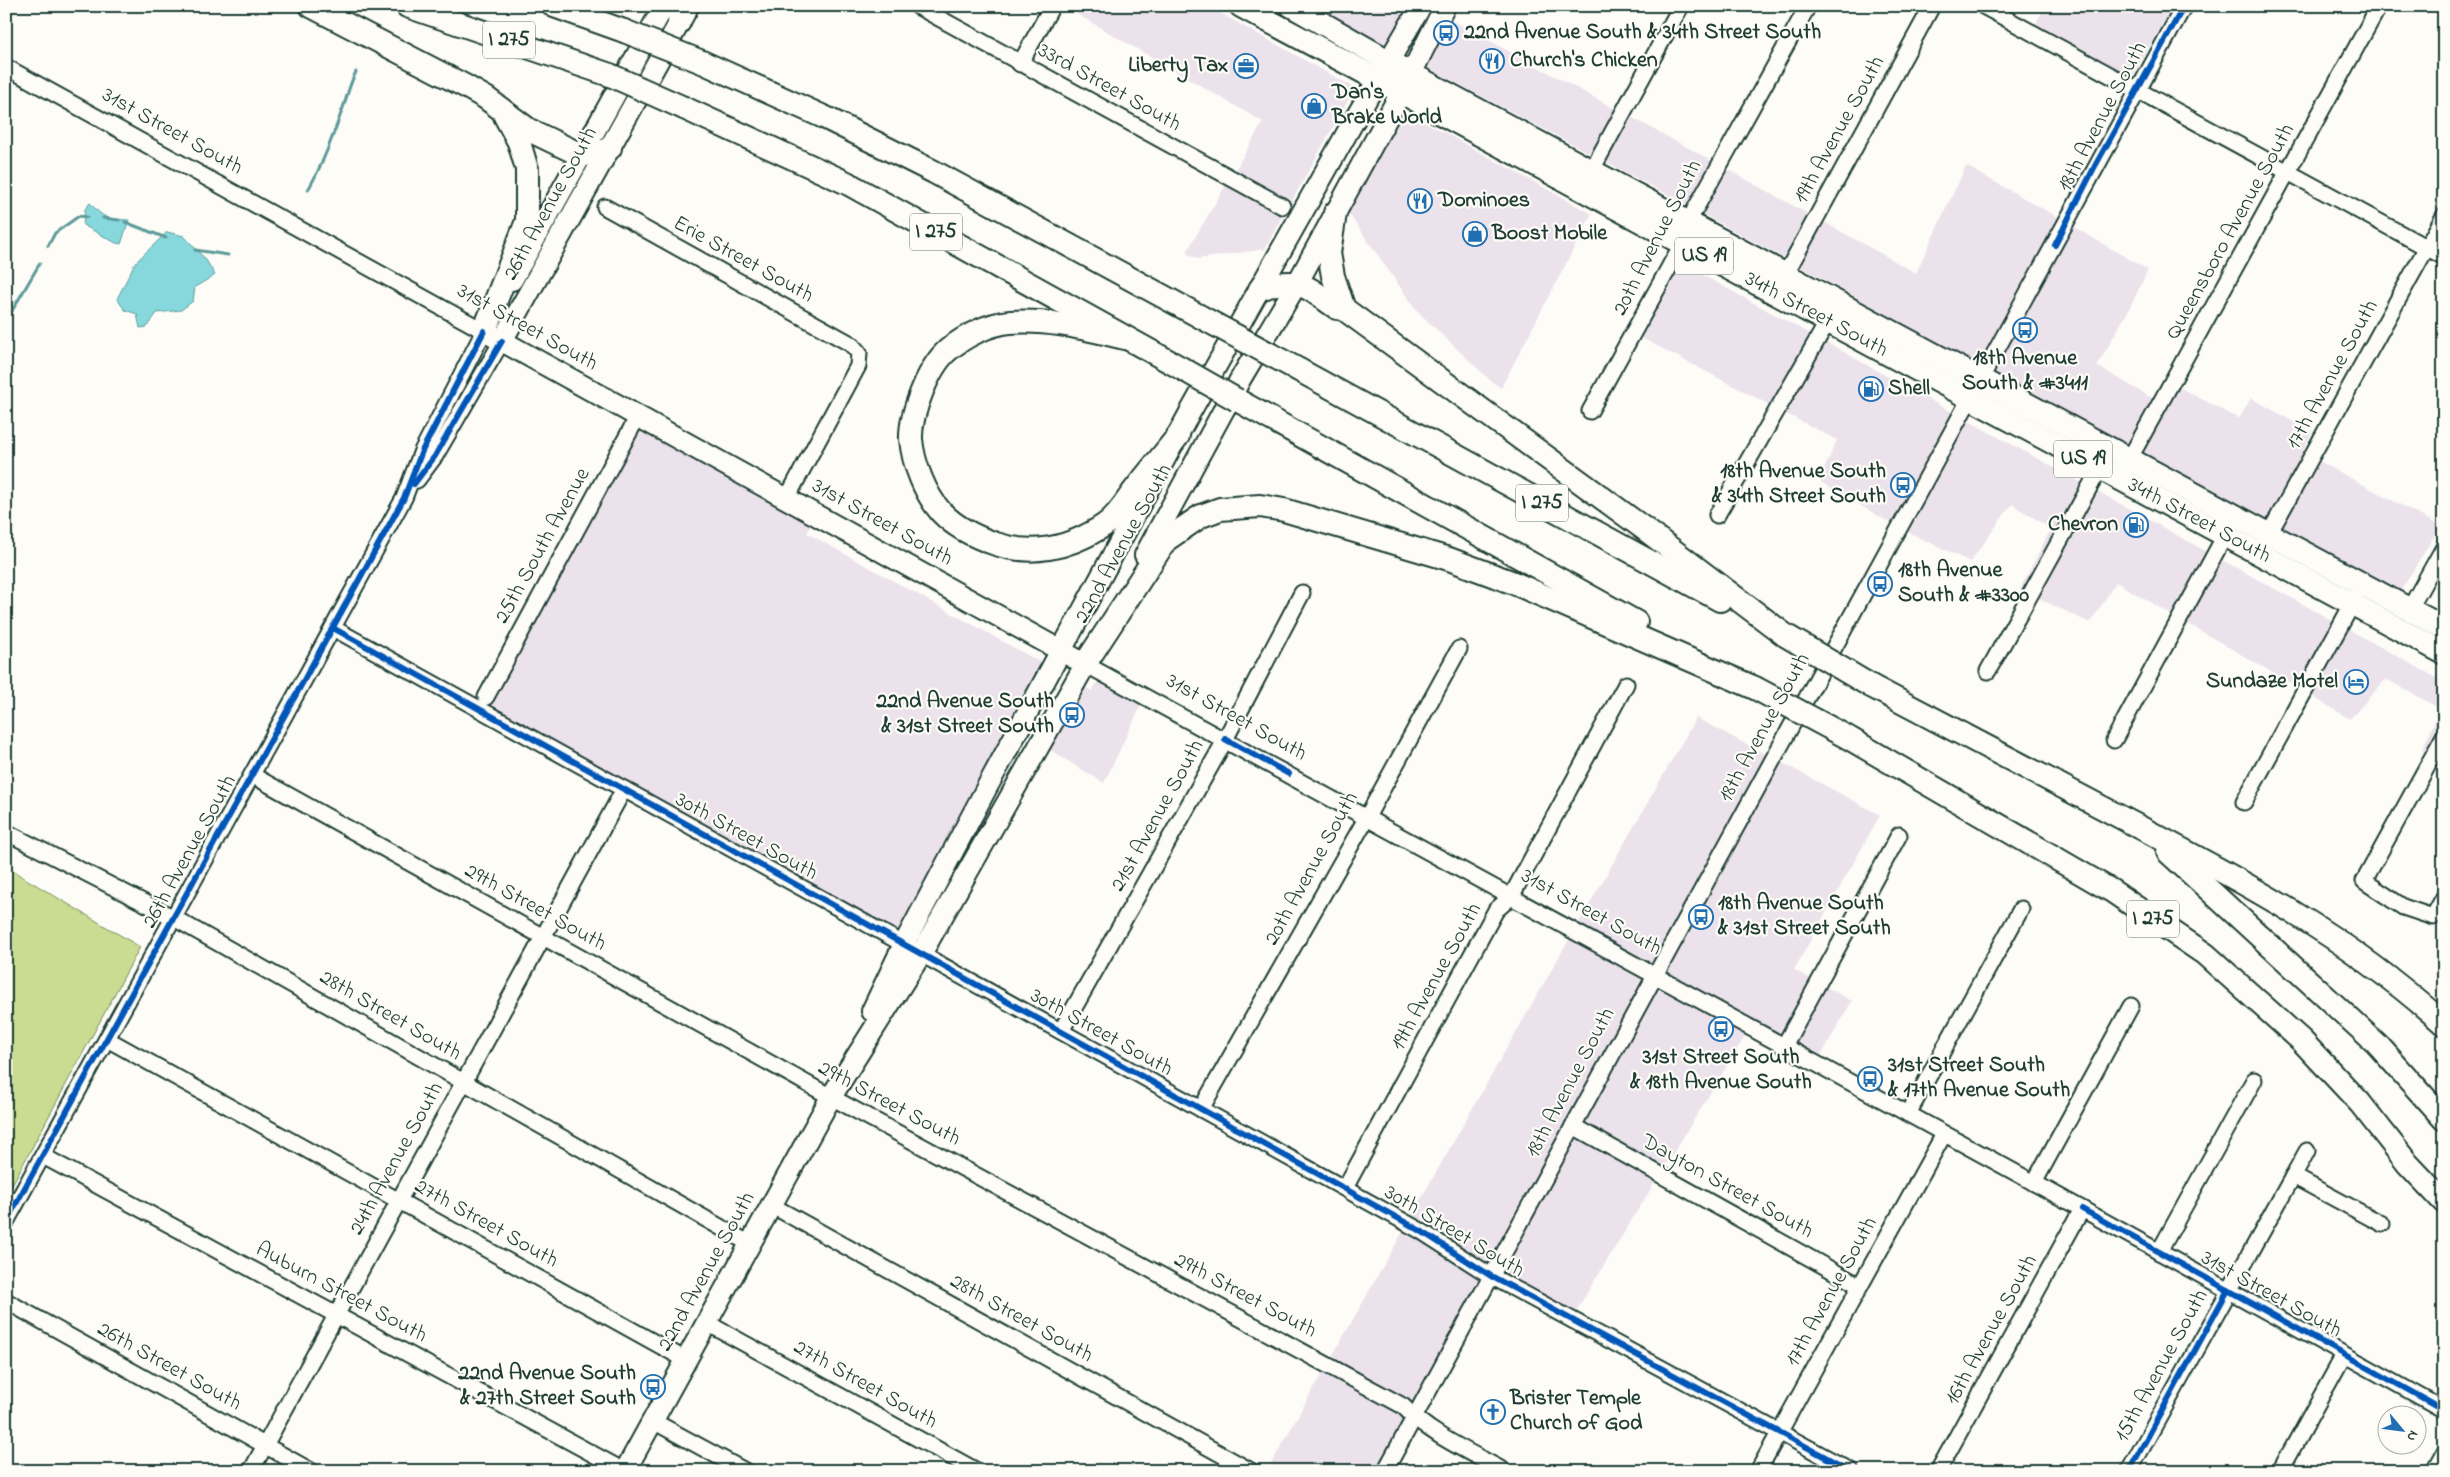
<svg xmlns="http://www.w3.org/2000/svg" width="2450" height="1477" font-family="'Indie Flower',sans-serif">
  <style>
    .built { fill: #ebe2ec }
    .green { fill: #c9dc91; stroke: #748c62 }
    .water { fill: #87d8dd; stroke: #5d9a99 }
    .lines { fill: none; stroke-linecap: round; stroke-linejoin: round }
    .stream { stroke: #5d9a99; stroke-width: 3 }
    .minor-casing { stroke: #1f3d34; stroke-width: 19 }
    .major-casing { stroke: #1f3d34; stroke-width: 24 }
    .highway-casing { stroke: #1f3d34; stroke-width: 26 }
    .minor { stroke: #fdfcf7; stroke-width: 15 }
    .major { stroke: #fdfcf7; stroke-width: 20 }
    .highway { stroke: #fdfcf7; stroke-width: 22 }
    .highway-bridge-casing { stroke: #1f3d34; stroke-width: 26; stroke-linecap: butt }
    .highway-bridge { stroke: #fdfcf7; stroke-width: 22 }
    .cycleway-casing { stroke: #fdfcf7; stroke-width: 9 }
    .cycleway { stroke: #0057b8; stroke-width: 6 }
    .labels { text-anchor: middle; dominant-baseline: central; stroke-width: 4.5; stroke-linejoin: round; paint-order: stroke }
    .shield { fill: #fdfcf7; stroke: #62766e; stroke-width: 1 }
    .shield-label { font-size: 21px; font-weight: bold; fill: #1f3d34 }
    .poi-label { font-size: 22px; font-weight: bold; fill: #1f3d34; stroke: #fdfcf7; text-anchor: start }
    .street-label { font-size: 22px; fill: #1f3d34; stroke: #fdfcf7 }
  </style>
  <rect width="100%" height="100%" fill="#fdfcf7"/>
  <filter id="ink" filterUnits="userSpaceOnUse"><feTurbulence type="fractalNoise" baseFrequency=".02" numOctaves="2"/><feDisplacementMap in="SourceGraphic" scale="10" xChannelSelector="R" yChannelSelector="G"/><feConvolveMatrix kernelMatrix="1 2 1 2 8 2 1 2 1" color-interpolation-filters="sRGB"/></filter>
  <g filter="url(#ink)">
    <g class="built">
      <path d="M1063,6h144l148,82 -65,116 -57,-30 30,-52z"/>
      <path d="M1313,6h101l-24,41z"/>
      <path d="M2045,6h128l-43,74 -96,-53z"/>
      <path d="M1446,17l171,93 -24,45 -170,-90z"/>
      <path d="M1400,108l192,106 -91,174 -10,-7 -74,-70 -68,-97 1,-13z"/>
      <path d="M1629,116l85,46 -25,44 -85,-45z"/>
      <path d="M1966,166l95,53 -79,147 -185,-101 25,-44 94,52z"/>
      <path d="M1725,168l85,47 -24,44 -85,-46z"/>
      <path d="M1227,183l57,30 -19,36 -67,10 -12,-6z"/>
      <path d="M2072,226l76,44 -20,41 -31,55 58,34 -26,46 -136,-74z"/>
      <path d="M1679,262l133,73 -40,71 -134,-70z"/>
      <path d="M1824,341l131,73 -61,111 -75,-44 18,-41 -54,-28z"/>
      <path d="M2177,386l62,33 12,-21 61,34 -10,20 4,2 -38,69 -128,-70z"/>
      <path d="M1967,420l117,64 -59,107 -5,-2 31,-60 -39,-25 -42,58 -64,-31z"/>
      <path d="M640,426l173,93 -6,14 240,133 -146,270 -422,-233 2,-3 8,4z"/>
      <path d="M2317,460l123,66 -41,68 -119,-65z"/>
      <path d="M2095,490l114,63 -35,63 -58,-34 -26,41 -54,-26z"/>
      <path d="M2220,559l115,63 -36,66 -114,-66z"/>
      <path d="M2346,628l98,54v40l-17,31 -5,-3 18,-41 -54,-30 -36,40 -40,-24z"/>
      <path d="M1100,678l43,23 -39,82 -59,-36 36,-62 11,6z"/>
      <path d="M1696,718l71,37 -116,212 -74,-41z"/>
      <path d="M1779,761l101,54 -86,155 19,10 -32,58 -119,-65z"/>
      <path d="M1571,936l74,41 -157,290 -78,-49z"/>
      <path d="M1657,983l90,50 -84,137 -82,-46z"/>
      <path d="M1824,986l28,15 -33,58 -27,-14z"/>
      <path d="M1575,1134l82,45 -83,135 -75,-40z"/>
      <path d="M1405,1228l78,49 -71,130 -82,-47z"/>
      <path d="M1324,1370l76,40 6,8 -30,53h-109z"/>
    </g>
    <path class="green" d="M6,867l134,80 -134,249z"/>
    <g class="water">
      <path d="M90,203c15,17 18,16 39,17l-8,24 -5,-1 -33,-18 2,-16z"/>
      <path d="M167,232l17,4 22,24 9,15 -20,12 -2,14 -12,9 -24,3 -10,14 -7,1 -3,-14 -12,-4 -8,-11 18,-36z"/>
    </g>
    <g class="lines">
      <g class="stream">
        <path d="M308,190c15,-26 26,-57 36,-85 4,-12 6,-22 12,-33"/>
        <path d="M103,218l16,2"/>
        <path d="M125,222l41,16"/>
        <path d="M48,246l7,-13 24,-17 8,1"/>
        <path d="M195,250l33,5"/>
        <path d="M6,321l34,-58"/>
      </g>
      <defs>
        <g id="minor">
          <path d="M917,6l365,200"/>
          <path d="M1983,6l461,251"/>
          <path d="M1020,64l32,-58"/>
          <path d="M6,67l478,264 -62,120 -18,47 -398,724"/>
          <path d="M1587,179l94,-173"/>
          <path d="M605,207l246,137 8,9 -1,13 -71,132"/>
          <path d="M1785,275l147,-269"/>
          <path d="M1590,411l92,-167 6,-22 120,-216"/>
          <path d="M2125,467l254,-461"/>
          <path d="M417,480l18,-24 67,-115"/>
          <path d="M1717,515l115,-201"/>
          <path d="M2265,541l179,-325"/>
          <path d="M2409,610l35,-63"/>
          <path d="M333,628l1088,603 70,45 360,195"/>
          <path d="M1085,664l997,545 362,201"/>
          <path d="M1988,671l117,-212"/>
          <path d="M486,697l152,-281"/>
          <path d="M2444,736l-80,145 39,26 30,10 11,-20"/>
          <path d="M2114,740l115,-212"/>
          <path d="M252,775l579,322 572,309c27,29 67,46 101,65"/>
          <path d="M2244,802l112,-205"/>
          <path d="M6,832l168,86 576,326"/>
          <path d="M1061,1031l157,-278 84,-160"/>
          <path d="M107,1039l579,321"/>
          <path d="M1784,1046l115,-211"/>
          <path d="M1201,1109l166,-292 92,-168"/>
          <path d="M1908,1114l113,-205"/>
          <path d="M1573,1126l287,160"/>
          <path d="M43,1156l572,310 -1,5"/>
          <path d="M2293,1176l89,48"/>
          <path d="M2034,1183l97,-177"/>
          <path d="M1345,1188l151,-278 15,-13 115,-213"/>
          <path d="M771,1205l480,266"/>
          <path d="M2159,1252l95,-172"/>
          <path d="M6,1301l305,170"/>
          <path d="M707,1323l270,148"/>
          <path d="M653,1421l92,50"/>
          <path d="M251,1471l373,-682"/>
          <path d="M1385,1471l799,-1465"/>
          <path d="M1758,1471l186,-337"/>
          <path d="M1938,1471l144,-262"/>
          <path d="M2129,1471l178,-320"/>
          <path d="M2280,1471l64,-116"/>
          <path d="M2433,1471l11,-20"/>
        </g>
        <g id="major">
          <path d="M512,280l152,-274"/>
          <path d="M492,317l-8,14 590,327"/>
          <path d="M502,341l185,-332"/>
          <path d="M1145,555l96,-177 57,-96 113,-208 34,-68"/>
          <path d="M872,1011l32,-67 82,-155 202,-373 164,-292 69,-118"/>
          <path d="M625,1471l206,-374 90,-143 172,-303"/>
        </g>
        <g id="highway">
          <path d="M311,6l154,80 21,12 43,32 52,25 17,-1 12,-6"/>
          <path d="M407,6l203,69"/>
          <path d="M554,6l70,25"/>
          <path d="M1241,6l1203,647"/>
          <path d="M1292,6l119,68 1033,554"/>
          <path d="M679,22l3,-16"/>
          <path d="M702,62l124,56 108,54 267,145"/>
          <path d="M684,108l163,75 334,185"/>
          <path d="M1335,213l-6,40 4,23 11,33"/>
          <path d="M1260,289c39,-14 45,-3 77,19l7,1 302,221 139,105"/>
          <path d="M484,331l43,-110v-52l-8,-27 -14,-26"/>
          <path d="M1125,338c-39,-9 -75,-19 -115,-16 -22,2 -45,14 -62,28 -19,16 -38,64 -37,89 2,24 14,55 30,73 15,16 34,25 55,32 36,12 72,4 104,-16 14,-8 24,-23 33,-36 15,-19 30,-37 45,-56"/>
          <path d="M1299,370l421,230"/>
          <path d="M1237,400l399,222"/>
          <path d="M1085,664l81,-124 35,-24 19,-7 40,-3 24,4 165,49 65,24 241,105"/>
          <path d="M1871,686c85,44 170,89 255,134 115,60 221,116 318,204"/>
          <path d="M1847,737l265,154 93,63 97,87 58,62 48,61 36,38"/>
          <path d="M2168,852l209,192 67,75"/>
        </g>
      </defs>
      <use href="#minor" class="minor-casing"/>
      <use href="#major" class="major-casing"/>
      <use href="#highway" class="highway-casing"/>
      <use href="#minor" class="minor"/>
      <use href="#major" class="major"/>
      <use href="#highway" class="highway"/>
      <defs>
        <g id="highway-bridge">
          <path d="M624,31l78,31"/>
          <path d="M610,75l74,33"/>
          <path d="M1201,317l98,53"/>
          <path d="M1181,368l56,32"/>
          <path d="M1785,635l86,51"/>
          <path d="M1755,688l92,49"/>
        </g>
      </defs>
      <use href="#highway-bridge" class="highway-bridge-casing"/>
      <use href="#highway-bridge" class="highway-bridge"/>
      <defs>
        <g id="cycleway">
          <path d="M2055,245l40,-79 89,-160"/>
          <path d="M414,484l21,-28 67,-115"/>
          <path d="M333,628l1088,603 70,45 360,195"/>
          <path d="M1225,739l64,35"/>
          <path d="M2082,1209l362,201"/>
          <path d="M6,1222l398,-724 18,-47 62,-120"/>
          <path d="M2129,1471l99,-181"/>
        </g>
      </defs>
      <use href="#cycleway" class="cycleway-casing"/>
      <use href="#cycleway" class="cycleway"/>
    </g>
  </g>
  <defs>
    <symbol id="bus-ring" viewBox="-11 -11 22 22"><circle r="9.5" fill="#fdfcf7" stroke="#1f6fb2" stroke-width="1.5"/><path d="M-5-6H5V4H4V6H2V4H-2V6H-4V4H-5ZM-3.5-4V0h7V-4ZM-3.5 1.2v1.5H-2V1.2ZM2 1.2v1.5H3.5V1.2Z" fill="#1f6fb2"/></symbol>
    <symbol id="restaurant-ring" viewBox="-11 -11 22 22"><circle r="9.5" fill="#fdfcf7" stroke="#1f6fb2" stroke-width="1.5"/><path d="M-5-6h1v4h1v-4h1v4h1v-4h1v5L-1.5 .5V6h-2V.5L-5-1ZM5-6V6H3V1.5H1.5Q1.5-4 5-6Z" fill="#1f6fb2"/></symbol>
    <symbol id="office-ring" viewBox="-11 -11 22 22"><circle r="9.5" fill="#fdfcf7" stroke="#1f6fb2" stroke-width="1.5"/><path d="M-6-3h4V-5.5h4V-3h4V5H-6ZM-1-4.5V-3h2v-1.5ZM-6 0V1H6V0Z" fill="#1f6fb2"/></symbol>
    <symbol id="shop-ring" viewBox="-11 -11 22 22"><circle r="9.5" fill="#fdfcf7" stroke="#1f6fb2" stroke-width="1.5"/><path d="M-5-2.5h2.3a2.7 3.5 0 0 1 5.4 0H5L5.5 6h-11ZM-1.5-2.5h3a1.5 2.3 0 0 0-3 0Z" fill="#1f6fb2"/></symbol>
    <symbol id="fuel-ring" viewBox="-11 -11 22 22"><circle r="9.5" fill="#fdfcf7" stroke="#1f6fb2" stroke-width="1.5"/><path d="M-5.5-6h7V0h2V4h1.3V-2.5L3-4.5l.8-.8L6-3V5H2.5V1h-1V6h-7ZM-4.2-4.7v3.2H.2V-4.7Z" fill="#1f6fb2"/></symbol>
    <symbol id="hotel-ring" viewBox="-11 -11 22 22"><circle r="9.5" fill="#fdfcf7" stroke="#1f6fb2" stroke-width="1.5"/><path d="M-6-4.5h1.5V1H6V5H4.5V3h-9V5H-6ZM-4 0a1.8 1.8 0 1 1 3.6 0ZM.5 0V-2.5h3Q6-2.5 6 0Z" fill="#1f6fb2"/></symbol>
    <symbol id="church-ring" viewBox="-11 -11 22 22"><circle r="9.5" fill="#fdfcf7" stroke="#1f6fb2" stroke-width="1.5"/><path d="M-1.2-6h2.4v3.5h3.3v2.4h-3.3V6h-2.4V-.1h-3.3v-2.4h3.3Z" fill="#1f6fb2"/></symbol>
  </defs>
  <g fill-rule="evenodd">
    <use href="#bus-ring" x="1432" y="19" width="28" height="28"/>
    <use href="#restaurant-ring" x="1478" y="47" width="28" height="28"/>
    <use href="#office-ring" x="1232" y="52" width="28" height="28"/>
    <use href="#shop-ring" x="1300" y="92" width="28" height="28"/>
    <use href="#restaurant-ring" x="1406" y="187" width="28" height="28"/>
    <use href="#shop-ring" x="1461" y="220" width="28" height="28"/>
    <use href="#bus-ring" x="2011" y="316" width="28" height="28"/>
    <use href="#fuel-ring" x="1857" y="375" width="28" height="28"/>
    <use href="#bus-ring" x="1889" y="471" width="28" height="28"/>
    <use href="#fuel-ring" x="2122" y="511" width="28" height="28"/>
    <use href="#bus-ring" x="1866" y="570" width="28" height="28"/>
    <use href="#hotel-ring" x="2342" y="668" width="28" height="28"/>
    <use href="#bus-ring" x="1058" y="701" width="28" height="28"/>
    <use href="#bus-ring" x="1687" y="903" width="28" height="28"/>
    <use href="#bus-ring" x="1707" y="1015" width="28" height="28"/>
    <use href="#bus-ring" x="1856" y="1065" width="28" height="28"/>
    <use href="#bus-ring" x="639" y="1373" width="28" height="28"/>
    <use href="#church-ring" x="1479" y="1398" width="28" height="28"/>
  </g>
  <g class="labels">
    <g class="shield">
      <rect x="483" y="21.5" width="52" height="37" rx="4"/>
      <rect x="910" y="213.5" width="52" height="37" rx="4"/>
      <rect x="1675" y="237.5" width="58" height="37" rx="4"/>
      <rect x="2054" y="440.5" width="58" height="37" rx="4"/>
      <rect x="1516" y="484.5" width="52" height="37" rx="4"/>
      <rect x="2127" y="900.5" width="52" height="37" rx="4"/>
    </g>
    <g class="shield-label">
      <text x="509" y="40">I 275</text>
      <text x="936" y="232">I 275</text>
      <text x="1704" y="256">US 19</text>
      <text x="2083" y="459">US 19</text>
      <text x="1542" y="503">I 275</text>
      <text x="2153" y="919">I 275</text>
    </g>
    <g class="poi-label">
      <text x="1464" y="33">22nd Avenue South &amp; 34th Street South</text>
      <text x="1510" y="61">Church's Chicken</text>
      <text x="1228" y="66" text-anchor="end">Liberty Tax</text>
      <text x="1332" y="93">Dan's<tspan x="1332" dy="25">Brake World</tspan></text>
      <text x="1438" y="201">Dominoes</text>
      <text x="1492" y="234">Boost Mobile</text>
      <text x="2025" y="359" text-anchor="middle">18th Avenue<tspan x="2025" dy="25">South &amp; #3411</tspan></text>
      <text x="1888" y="389">Shell</text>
      <text x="1886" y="472" text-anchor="end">18th Avenue South<tspan x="1886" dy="25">&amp; 34th Street South</tspan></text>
      <text x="2118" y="525" text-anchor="end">Chevron</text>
      <text x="1898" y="571">18th Avenue<tspan x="1898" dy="25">South &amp; #3300</tspan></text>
      <text x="2338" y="682" text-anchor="end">Sundaze Motel</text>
      <text x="1054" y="702" text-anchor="end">22nd Avenue South<tspan x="1054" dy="25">&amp; 31st Street South</tspan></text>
      <text x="1718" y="904">18th Avenue South<tspan x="1718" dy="25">&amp; 31st Street South</tspan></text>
      <text x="1721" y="1058" text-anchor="middle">31st Street South<tspan x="1721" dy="25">&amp; 18th Avenue South</tspan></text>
      <text x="1888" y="1066">31st Street South<tspan x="1888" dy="25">&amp; 17th Avenue South</tspan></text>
      <text x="636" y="1374" text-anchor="end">22nd Avenue South<tspan x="636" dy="25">&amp; 27th Street South</tspan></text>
      <text x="1510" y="1399">Brister Temple<tspan x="1510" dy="25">Church of God</tspan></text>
    </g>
    <g class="street-label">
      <text transform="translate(1109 88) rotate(29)">33rd Street South</text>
      <text transform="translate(2103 117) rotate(-62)">18th Avenue South</text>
      <text transform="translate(1840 130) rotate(-61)">19th Avenue South</text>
      <text transform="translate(172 132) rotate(29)">31st Street South</text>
      <text transform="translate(551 204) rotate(-61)">26th Avenue South</text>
      <text transform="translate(2231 232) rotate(-61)">Queensboro Avenue South</text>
      <text transform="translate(1658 238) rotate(-63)">20th Avenue South</text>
      <text transform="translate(743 260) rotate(29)">Erie Street South</text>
      <text transform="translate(1816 315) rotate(28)">34th Street South</text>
      <text transform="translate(527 328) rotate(29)">31st Street South</text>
      <text transform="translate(2333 375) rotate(-61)">17th Avenue South</text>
      <text transform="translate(2199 521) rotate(28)">34th Street South</text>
      <text transform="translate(882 523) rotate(29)">31st Street South</text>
      <text transform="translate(1124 544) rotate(-61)">22nd Avenue South</text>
      <text transform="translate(543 546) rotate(-61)">25th South Avenue</text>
      <text transform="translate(1236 718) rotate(29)">31st Street South</text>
      <text transform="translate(1765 728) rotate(-61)">18th Avenue South</text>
      <text transform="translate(1158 816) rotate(-61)">21st Avenue South</text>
      <text transform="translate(746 837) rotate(29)">30th Street South</text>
      <text transform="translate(190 852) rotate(-61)">26th Avenue South</text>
      <text transform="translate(1312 869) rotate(-61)">20th Avenue South</text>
      <text transform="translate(535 908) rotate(29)">29th Street South</text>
      <text transform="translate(1591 913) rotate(29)">31st Street South</text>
      <text transform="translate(1437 977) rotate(-61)">19th Avenue South</text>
      <text transform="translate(390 1016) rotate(30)">28th Street South</text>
      <text transform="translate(1101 1033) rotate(29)">30th Street South</text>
      <text transform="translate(1571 1083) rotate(-62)">18th Avenue South</text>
      <text transform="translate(889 1104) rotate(28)">29th Street South</text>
      <text transform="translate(397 1159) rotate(-61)">24th Avenue South</text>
      <text transform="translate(1727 1187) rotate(29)">Dayton Street South</text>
      <text transform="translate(486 1224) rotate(29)">27th Street South</text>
      <text transform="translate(1454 1232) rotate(31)">30th Street South</text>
      <text transform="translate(707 1272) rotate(-61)">22nd Avenue South</text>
      <text transform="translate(1832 1292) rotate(-61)">17th Avenue South</text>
      <text transform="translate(341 1293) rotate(28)">Auburn Street South</text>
      <text transform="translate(2271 1295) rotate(29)">31st Street South</text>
      <text transform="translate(1245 1296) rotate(28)">29th Street South</text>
      <text transform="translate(1021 1319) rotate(29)">28th Street South</text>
      <text transform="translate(1992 1330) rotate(-61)">16th Avenue South</text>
      <text transform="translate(2162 1366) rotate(-61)">15th Avenue South</text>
      <text transform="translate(169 1367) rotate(29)">26th Street South</text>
      <text transform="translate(865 1385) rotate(29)">27th Street South</text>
    </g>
  </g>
  <rect width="2450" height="1477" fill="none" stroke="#fdfcf7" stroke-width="25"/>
  <rect x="12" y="12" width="2425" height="1452" fill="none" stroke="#1f3d34" stroke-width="2" filter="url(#ink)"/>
  <g transform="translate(2402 1430) rotate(119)"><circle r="24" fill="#fdfcf7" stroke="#a4b0a9"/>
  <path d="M0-4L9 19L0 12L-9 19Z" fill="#1f6fb2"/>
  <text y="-8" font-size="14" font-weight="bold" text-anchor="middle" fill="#1f3d34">N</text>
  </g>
</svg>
